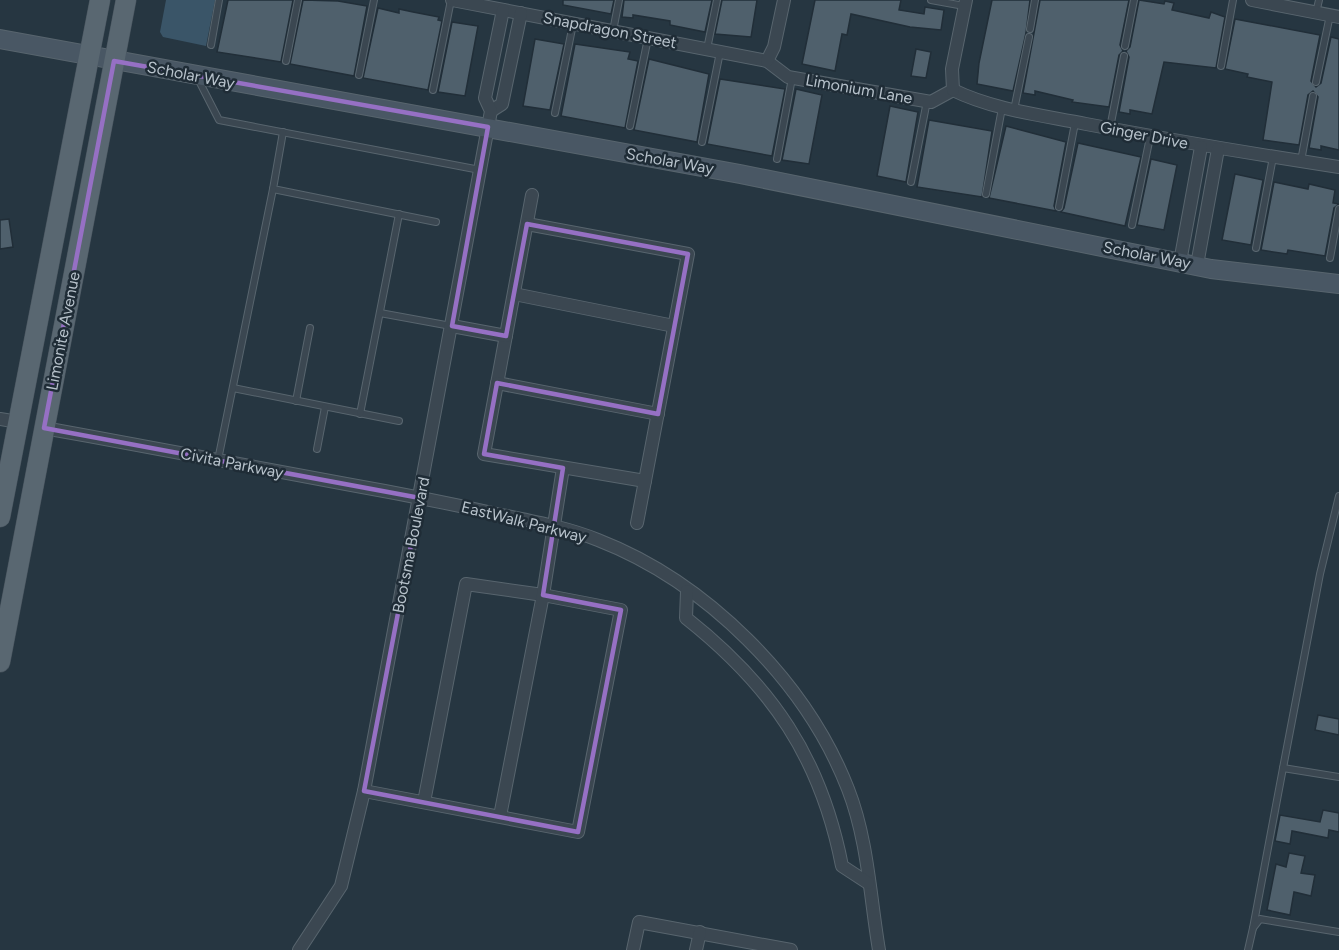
<svg xmlns="http://www.w3.org/2000/svg" width="1339" height="950" font-family="Figtree,sans-serif">
  <style>
    .water { fill: #3a5568 }
    .building { fill: #4f606c; stroke: #212e38; stroke-width: 1.5 }
    .lines { fill: none; stroke-linecap: round; stroke-linejoin: round }
    .lane-casing { stroke: #58656e; stroke-width: 8 }
    .street-casing { stroke: #58656e; stroke-width: 14 }
    .secondary-casing { stroke: #58656e; stroke-width: 20 }
    .primary-casing { stroke: #47535d; stroke-width: 21 }
    .lane { stroke: #3b4751; stroke-width: 6 }
    .street { stroke: #3b4751; stroke-width: 12 }
    .secondary { stroke: #495764; stroke-width: 18 }
    .primary { stroke: #596771; stroke-width: 20 }
    .marked { fill: none; stroke: #9670c4; stroke-width: 4.5; stroke-linejoin: round }
    .labels { text-anchor: middle; dominant-baseline: central; stroke-width: 5; stroke-linejoin: round; paint-order: stroke }
    .street-label { font-size: 16px; fill: #b7c2cb; stroke: #1f2c36 }
  </style>
  <rect width="100%" height="100%" fill="#263641"/>
  <path class="water" d="M166,0h49l-9,46 -43,-9 -3,-5z"/>
  <g class="building">
    <path d="M228,0h65l-12,62 -64,-10z"/>
    <path d="M303,0l35,1 29,5 -13,70 -64,-12z"/>
    <path d="M563,0h51l-3,14 -48,-9z"/>
    <path d="M624,0h88l-7,32 -35,-7v-4l-37,-6v3l-11,-1z"/>
    <path d="M722,0h35l-6,37 -36,-3z"/>
    <path d="M815,0h86l-2,10 25,4 1,-7 19,3 -3,20 -31,-3 -59,-13 -4,21 -5,-1 -7,37 -33,-7z"/>
    <path d="M992,0h38l-4,33 -13,58 -36,-7 2,-21z"/>
    <path d="M1040,0h89l-9,45 3,6 -4,4 -10,52 -37,-5 1,-2 -38,-9v4l-12,-2z"/>
    <path d="M1139,0l25,4 1,-3 9,2 -2,7 37,8 2,-6 14,5 -9,51 -52,-6 -12,52 -22,-4v4l-11,-2 10,-55 -3,-6 4,-4z"/>
    <path d="M378,8l21,5v-4l14,3 26,5 -1,3 4,1 -14,69 -65,-12z"/>
    <path d="M1235,19l85,16 -9,46 5,6 5,-4 10,-46 8,2v111l-18,-4v4l-12,-2 9,-51 -5,-6 -5,4 -9,50 -36,-5 9,-58 -25,-5 1,-3 -23,-5z"/>
    <path d="M452,22l26,4 -13,70 -27,-4z"/>
    <path d="M535,39l29,5 -14,66 -27,-4z"/>
    <path d="M575,44l55,8 -2,7 10,2 -13,67 -64,-12z"/>
    <path d="M916,49l15,3 -5,26 -15,-2z"/>
    <path d="M649,59l60,15 -12,68 -63,-12z"/>
    <path d="M720,79l65,10 -13,67 -65,-12z"/>
    <path d="M796,89l26,6 -13,69 -27,-4z"/>
    <path d="M890,106l28,6 -12,70 -29,-6z"/>
    <path d="M929,120l63,11 -10,66 -65,-10z"/>
    <path d="M1006,126l60,16 -12,64 2,5 -67,-13z"/>
    <path d="M1078,143l63,14 -16,69 -64,-14 3,-4z"/>
    <path d="M1151,159l26,6 -13,65 -27,-5z"/>
    <path d="M1235,174l28,6 -12,65 -29,-5z"/>
    <path d="M1274,182l34,7 1,-5 26,6 -2,13 6,1 -5,4 -9,48 -37,-6 -1,4 -26,-4z"/>
    <path d="M9,219l4,28 -13,2v-29z"/>
    <path d="M1318,715l21,4v16l-24,-5z"/>
    <path d="M1323,810l16,3v19l-10,-2 -1,8 -36,-7 -2,13 -15,-3 5,-26 40,7z"/>
    <path d="M1289,853l16,3 -4,17 14,2 -4,21 -17,-4 -4,23 -23,-5 9,-46 10,3z"/>
  </g>
  <g class="lines">
    <defs>
      <g id="lane">
        <path d="M931,0l33,6"/>
        <path d="M1316,13l3,-13"/>
        <path d="M1030,29l5,-29"/>
        <path d="M613,31l6,-31"/>
        <path d="M211,45l8,-45"/>
        <path d="M1125,46l9,-46"/>
        <path d="M707,49l10,-49"/>
        <path d="M286,61l12,-61"/>
        <path d="M1221,66l12,-66"/>
        <path d="M359,75l15,-75"/>
        <path d="M198,79l21,41 261,50"/>
        <path d="M1316,82l14,-67"/>
        <path d="M433,90l18,-90"/>
        <path d="M1014,110l15,-73"/>
        <path d="M555,113l18,-89"/>
        <path d="M630,126l18,-88"/>
        <path d="M1110,128l14,-72"/>
        <path d="M283,132l-10,57 163,33"/>
        <path d="M702,142l18,-90"/>
        <path d="M777,159l15,-81"/>
        <path d="M1301,161l12,-65"/>
        <path d="M911,182l16,-81"/>
        <path d="M986,194l16,-86"/>
        <path d="M1059,207l16,-84"/>
        <path d="M1132,225l18,-88"/>
        <path d="M1256,248l17,-91"/>
        <path d="M1330,258l9,-49"/>
        <path d="M380,313l71,13"/>
        <path d="M233,388l166,33"/>
        <path d="M296,401l14,-73"/>
        <path d="M360,414l39,-200"/>
        <path d="M317,449l8,-42"/>
        <path d="M218,460l55,-271"/>
        <path d="M1283,768l37,-194 19,-78"/>
        <path d="M1253,928l30,-160 56,9"/>
        <path d="M1248,950l5,-22 7,-9 79,13"/>
      </g>
      <g id="street">
        <path d="M452,0l315,61 21,16 143,25 22,-12"/>
        <path d="M1252,0l87,17"/>
        <path d="M767,61l7,-14 10,-47"/>
        <path d="M953,90c41,20 88,25 133,34 84,16 168,30 253,43"/>
        <path d="M953,90l-1,-21 14,-69"/>
        <path d="M491,111l11,-7 19,-91"/>
        <path d="M532,195l-48,259 161,27"/>
        <path d="M527,224l161,30 -51,269"/>
        <path d="M1180,262l21,-115"/>
        <path d="M1197,265l21,-116"/>
        <path d="M514,294l160,32"/>
        <path d="M452,326l54,10"/>
        <path d="M497,383l161,31"/>
        <path d="M0,419l18,3"/>
        <path d="M44,428c101,18 202,37 302,56 51,9 101,19 151,30 34,7 69,13 101,26 108,42 208,141 250,249 20,51 22,108 31,161"/>
        <path d="M687,591l-1,27c86,68 135,140 156,248l26,17"/>
        <path d="M364,791l214,41 43,-222 -78,-15 -77,-11 -42,218"/>
        <path d="M500,816l43,-221 20,-127"/>
        <path d="M299,950l42,-64 23,-95 127,-680 -6,-13 18,-88"/>
        <path d="M633,950l6,-28 152,28"/>
        <path d="M696,950l4,-18"/>
      </g>
      <path id="secondary" d="M0,39l740,135 471,95 128,15"/>
      <g id="primary">
        <path d="M0,517l100,-517"/>
        <path d="M0,662l126,-662"/>
      </g>
    </defs>
    <use href="#lane" class="lane-casing"/>
    <use href="#street" class="street-casing"/>
    <use href="#secondary" class="secondary-casing"/>
    <use href="#primary" class="primary-casing"/>
    <use href="#lane" class="lane"/>
    <use href="#street" class="street"/>
    <use href="#secondary" class="secondary"/>
    <use href="#primary" class="primary"/>
  </g>
  <path class="marked" d="M114,61l374,66 -36,199 54,10 21,-112 161,30 -30,160 -161,-31 -13,71 79,14 -20,127 78,15 -43,222 -214,-41 56,-293 -376,-70z"/>
  <g class="labels">
    <g class="street-label">
      <text transform="translate(610 30) rotate(11)">Snapdragon Street</text>
      <text transform="translate(191 75) rotate(11)">Scholar Way</text>
      <text transform="translate(859 89) rotate(10)">Limonium Lane</text>
      <text transform="translate(1144 135) rotate(11)">Ginger Drive</text>
      <text transform="translate(670 161) rotate(10)">Scholar Way</text>
      <text transform="translate(1147 255) rotate(11)">Scholar Way</text>
      <text transform="translate(63 331) rotate(-79)">Limonite Avenue</text>
      <text transform="translate(232 463) rotate(11)">Civita Parkway</text>
      <text transform="translate(524 522) rotate(14)">EastWalk Parkway</text>
      <text transform="translate(411 545) rotate(-79)">Bootsma Boulevard</text>
    </g>
  </g>
</svg>
